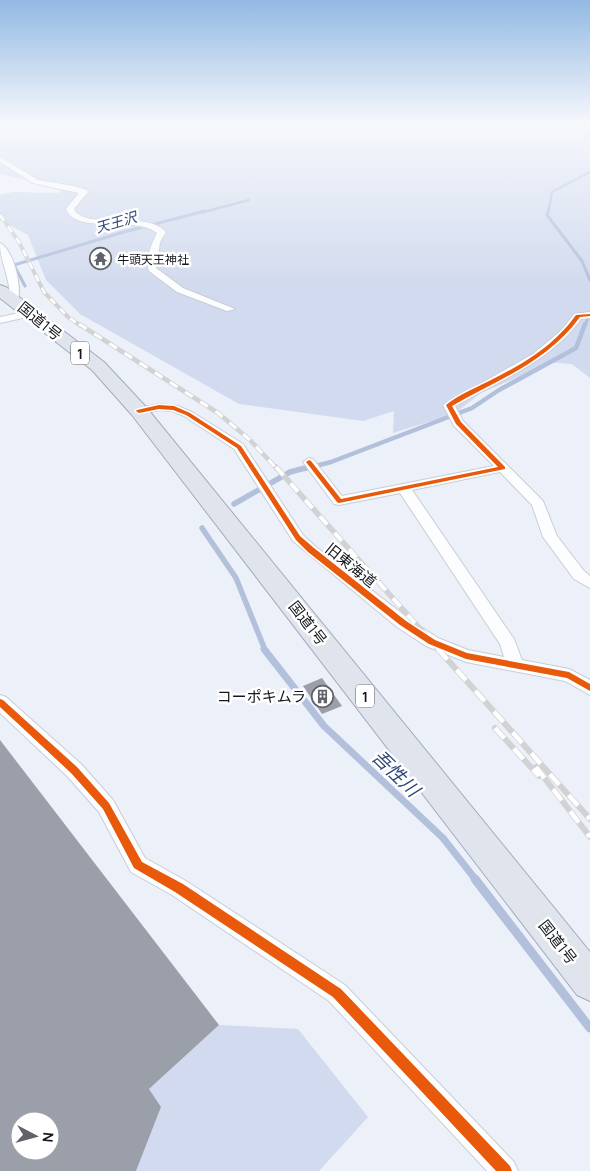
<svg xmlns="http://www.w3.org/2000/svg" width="590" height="1171" font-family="Manrope,'Noto Sans JP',sans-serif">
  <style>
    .green { fill: #d1daee }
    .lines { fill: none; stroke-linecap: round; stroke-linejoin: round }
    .stream-far5 { stroke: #b2c0dc; stroke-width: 2.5 }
    .stream-far4 { stroke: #b2c0dc; stroke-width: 3 }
    .stream-far3 { stroke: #b2c0dc; stroke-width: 4.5 }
    .stream-far2 { stroke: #b2c0dc; stroke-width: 5.5 }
    .stream-far1 { stroke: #b2c0dc; stroke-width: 7 }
    .stream { stroke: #b2c0dc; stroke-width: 9 }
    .building { fill: #9a9fa9; fill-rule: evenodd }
    .minor-casing { stroke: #c9cdd4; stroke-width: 2 }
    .trunk-casing { stroke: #a4abba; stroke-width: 2 }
    .minor { fill: #fcfdfe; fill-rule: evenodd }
    .trunk { fill: #e0e4ed; fill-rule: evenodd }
    .rail-far3-casing { stroke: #d1d2d4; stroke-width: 4 }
    .rail-far2-casing { stroke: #d1d2d4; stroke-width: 4.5 }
    .rail-far1-casing { stroke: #d1d2d4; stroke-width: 5.5 }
    .rail-casing { stroke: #d1d2d4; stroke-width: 6 }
    .rail-far3 { stroke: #fff; stroke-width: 2.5; stroke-dasharray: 7; stroke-linecap: butt }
    .rail-far2 { stroke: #fff; stroke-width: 3; stroke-dasharray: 9; stroke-linecap: butt }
    .rail-far1 { stroke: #fff; stroke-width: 4; stroke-dasharray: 11; stroke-linecap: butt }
    .rail { stroke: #fff; stroke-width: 4.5; stroke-dasharray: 14; stroke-linecap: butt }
    .cycleway-casing { stroke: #fff; stroke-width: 3 }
    .cycleway { fill: #e8590c; fill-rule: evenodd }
    .labels { text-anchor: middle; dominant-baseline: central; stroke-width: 5; stroke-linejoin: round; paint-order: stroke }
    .far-poi-label { font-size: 12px; fill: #14171d; stroke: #fff; text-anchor: start }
    .far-water-label { font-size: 14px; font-style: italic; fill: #324879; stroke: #fff }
    .shield { fill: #fff; stroke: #5a5d61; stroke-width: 1 }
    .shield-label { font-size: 14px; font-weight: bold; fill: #14171d }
    .street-label { font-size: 15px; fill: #14171d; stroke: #fff }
    .poi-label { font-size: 15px; fill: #14171d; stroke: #fff; text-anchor: end }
    .near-water-label { font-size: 19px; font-style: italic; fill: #324879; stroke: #fff }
  </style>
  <rect width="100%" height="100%" fill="#ecf0f9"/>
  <g class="green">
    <path d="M0,123h590v255l-18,-14 -26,-2 -23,13 -42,18 -27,21 -61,19 1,-22 -31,10 -124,-17 -159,-90 -34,-34 -18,-45 -28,-15v-25l13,-3 45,1 6,-5 -64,-14z"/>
    <path d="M219,1025l79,4 70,88 -49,54h-183l25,-64 -12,-18z"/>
  </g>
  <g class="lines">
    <g class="stream-far5">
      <path d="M568,123l22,14"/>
      <path d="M200,213l49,-13"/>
      <path d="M548,213l4,-21 38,-20"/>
    </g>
    <g class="stream-far4">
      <path d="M548,211l-1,4 35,46 8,19"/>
      <path d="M25,286l-11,-21 110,-33 81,-21"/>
      <path d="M585,326l5,-14"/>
    </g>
    <path class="stream-far3" d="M304,469l27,-7 141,-54 27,-18 77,-42 9,-24"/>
    <g class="stream-far2">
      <path d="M234,504l56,-32 19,-5"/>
      <path d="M202,528l34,50 29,72"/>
    </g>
    <path class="stream-far1" d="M264,649l60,77 119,112 33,42"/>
    <path class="stream" d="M475,879l115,149"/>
  </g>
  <g class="building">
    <path d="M322,678l20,28 -20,8 -19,-28z"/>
    <path d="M0,740l219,285 -70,64 12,18 -25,64h-136zM20,1121h30v30h-30z"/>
  </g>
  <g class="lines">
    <defs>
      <g id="minor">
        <path d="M0,157l38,23 36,6 13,4 1,2 -14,17c10,22 71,0 92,23l-6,10 -4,26 27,20 52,21 -8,2 -50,-19 -28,-21c-4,-11 3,-29 8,-38 -22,-18 -81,2 -91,-24l13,-16 -46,-10 -33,-21z"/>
        <path d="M0,243c14,7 23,46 17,60l-8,-2c3,-21 -9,-37 -9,-58z"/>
        <path d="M29,311l5,3 -2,2 -32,7v-6z"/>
        <path d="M590,312v6l-9,1c-31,43 -81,61 -126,87l8,15 80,80 14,35 27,35 6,5v12l-16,-9 -31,-42 -11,-32 -32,-33 -88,18 102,149 8,21 47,9 21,11v15l-25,-14 -99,-19 -40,-16 -29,-19 -104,-86 -59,-92 -50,-33 -12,-5 -13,-1 -20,5 -6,-4 2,-2 24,-5 19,2 14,6 51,32 60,91 13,12 93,72 29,19 30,12 36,7 -4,-13 -100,-151 -61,12 -5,-1 -31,-42 6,-4 4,1 29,37 152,-30 -40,-40 -11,-21 90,-51 30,-25 11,-15z"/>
        <path d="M0,695l6,2 75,67 32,36 32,58 41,23 159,104 169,177 4,9h-31l-158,-170 -157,-106 -41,-23 -32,-60 -32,-36 -67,-63z"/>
      </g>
      <path id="trunk" d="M0,285l6,2 98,75 42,45 444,545v49l-13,-6 -445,-580 -40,-45 -92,-72z"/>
    </defs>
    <use href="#minor" class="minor-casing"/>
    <use href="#trunk" class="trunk-casing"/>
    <use href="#minor" class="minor"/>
    <use href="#trunk" class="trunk"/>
    <defs>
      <path id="rail-far3" d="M0,215l19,27 25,50 24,25 13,9"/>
      <path id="rail-far2" d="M79,324l139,89 32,27 27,29"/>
      <path id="rail-far1" d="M276,467l163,183"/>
      <g id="rail">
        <path d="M438,649l152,170"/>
        <path d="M495,728l44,48"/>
        <path d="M536,767l54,70"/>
      </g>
    </defs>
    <use href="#rail-far3" class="rail-far3-casing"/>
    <use href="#rail-far2" class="rail-far2-casing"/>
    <use href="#rail-far1" class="rail-far1-casing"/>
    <use href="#rail" class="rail-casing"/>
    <use href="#rail-far3" class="rail-far3"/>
    <use href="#rail-far2" class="rail-far2"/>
    <use href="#rail-far1" class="rail-far1"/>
    <use href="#rail" class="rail"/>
    <defs>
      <g id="cycleway">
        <path d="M590,314v2l-10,1c-33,45 -81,62 -128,89l9,16 44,45v2l-166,34 -2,-1 -31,-40 3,-2 2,1 30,38 157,-32 -42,-43 -10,-19c12,-10 27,-16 41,-23 36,-18 65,-34 89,-67z"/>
        <path d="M159,405l15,1 16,7 51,33 59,90 14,12 92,73 29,19 32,13 102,19 21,12v7l-23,-13 -101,-19 -37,-15 -29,-19 -92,-73 -12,-12 -59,-92 -51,-33 -13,-5 -14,-1 -20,4 -3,-2 1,-1z"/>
        <path d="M0,699l3,1 74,67 32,36 33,59 41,22 158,105 169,177 2,5h-16l-163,-174 -158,-105 -41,-24 -31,-59 -32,-36 -71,-66z"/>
      </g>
    </defs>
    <use href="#cycleway" class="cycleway-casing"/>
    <use href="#cycleway" class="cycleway"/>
  </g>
  <linearGradient id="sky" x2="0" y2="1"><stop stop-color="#92b9e3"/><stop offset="0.43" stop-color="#f6f8fc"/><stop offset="1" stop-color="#f6f8fc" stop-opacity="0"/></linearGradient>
  <rect width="590" height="287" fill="url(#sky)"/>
  <defs>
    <symbol id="temple-ring" viewBox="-11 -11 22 22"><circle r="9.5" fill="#fff" stroke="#60636a" stroke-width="1.5"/><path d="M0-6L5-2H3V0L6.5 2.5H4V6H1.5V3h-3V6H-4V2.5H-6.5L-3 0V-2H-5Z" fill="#60636a"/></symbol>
    <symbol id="building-ring" viewBox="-11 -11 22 22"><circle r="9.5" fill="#fff" stroke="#60636a" stroke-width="1.5"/><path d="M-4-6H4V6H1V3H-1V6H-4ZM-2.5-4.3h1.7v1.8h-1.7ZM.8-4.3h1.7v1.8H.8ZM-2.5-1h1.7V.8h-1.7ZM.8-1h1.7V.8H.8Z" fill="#60636a"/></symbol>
  </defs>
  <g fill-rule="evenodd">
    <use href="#temple-ring" x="88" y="246" width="25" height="25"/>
    <use href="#building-ring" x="310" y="684" width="25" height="25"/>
  </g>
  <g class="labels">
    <g class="far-poi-label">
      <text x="117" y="259">牛頭天王神社</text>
    </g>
    <g class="far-water-label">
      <text transform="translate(116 222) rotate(-16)">天王沢</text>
    </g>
    <g class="shield">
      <rect x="71" y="341.5" width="18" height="23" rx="4"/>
      <rect x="356" y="684.5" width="18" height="23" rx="4"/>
    </g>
    <g class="shield-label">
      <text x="80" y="353">1</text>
      <text x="365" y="696">1</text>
    </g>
    <g class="street-label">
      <text transform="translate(40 321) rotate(39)">国道1号</text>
      <text transform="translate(351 565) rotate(39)">旧東海道</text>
      <text transform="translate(308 623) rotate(52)">国道1号</text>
      <text transform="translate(558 942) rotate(52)">国道1号</text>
    </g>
    <g class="poi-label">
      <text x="306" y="696">コーポキムラ</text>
    </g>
    <g class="near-water-label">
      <text transform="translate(396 773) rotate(44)">吾性川</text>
    </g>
  </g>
  <g transform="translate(35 1136) rotate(96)"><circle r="24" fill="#ffffff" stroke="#a1a2a5"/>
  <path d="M0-4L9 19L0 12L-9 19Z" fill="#60636a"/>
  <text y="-8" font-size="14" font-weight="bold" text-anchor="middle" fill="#14171d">N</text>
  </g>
</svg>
